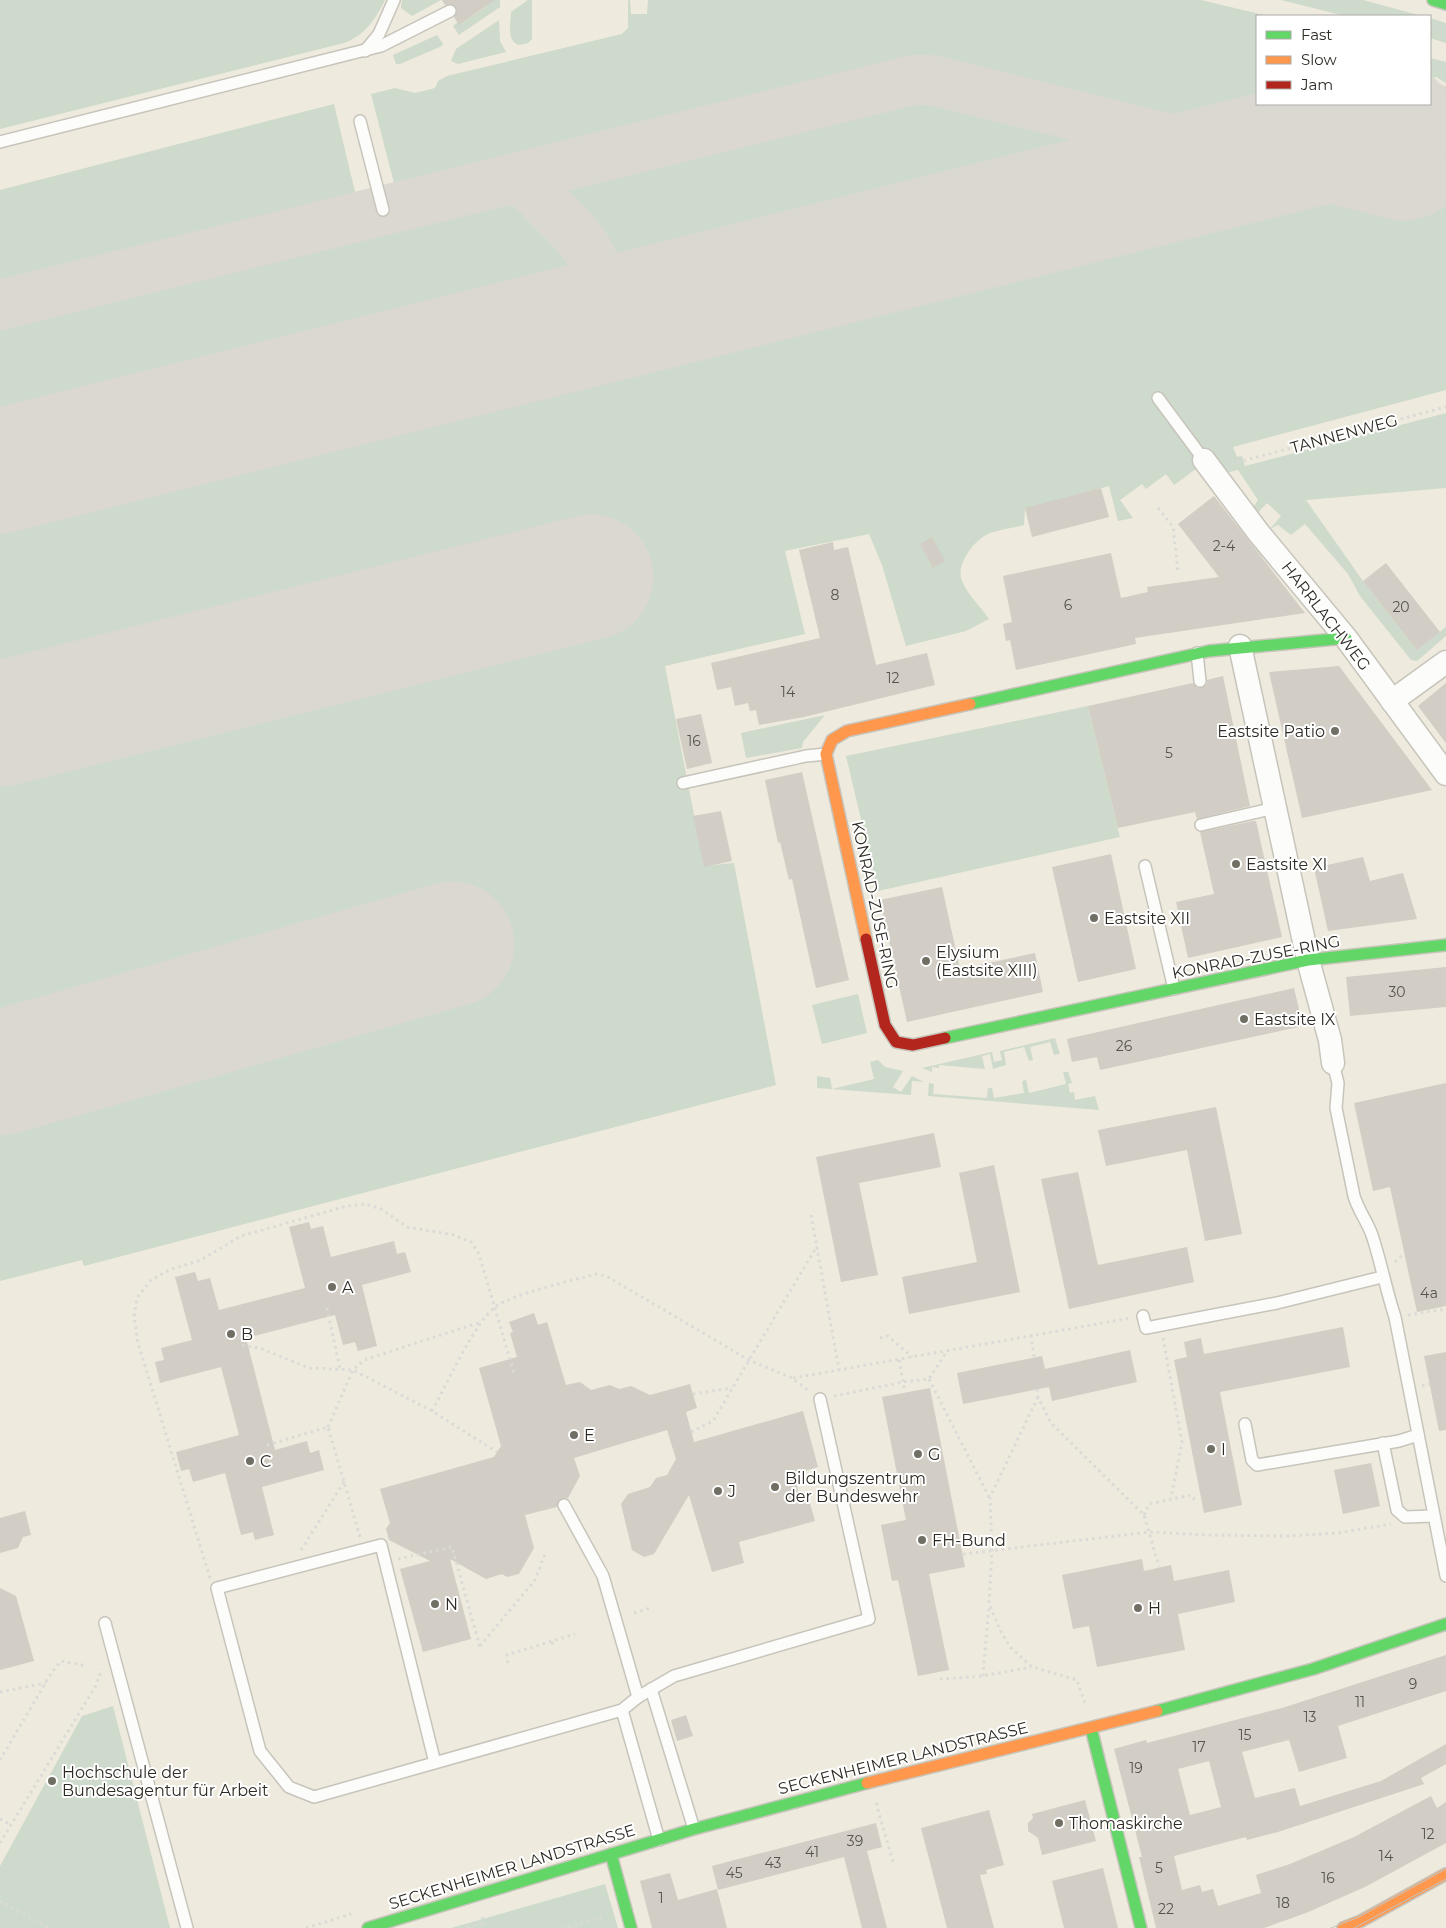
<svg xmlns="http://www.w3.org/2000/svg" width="1446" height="1928" font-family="Montserrat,sans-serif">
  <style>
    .green { fill: #cedacb }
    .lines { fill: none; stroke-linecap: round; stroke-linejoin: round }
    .taxiway { stroke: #dad8d0; stroke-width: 50 }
    .runway { stroke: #dad8d0; stroke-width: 125 }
    .building { fill: #d2cdc5; fill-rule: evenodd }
    .lane-casing { stroke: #c7c4bb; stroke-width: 14 }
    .street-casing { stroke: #c7c4bb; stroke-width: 25 }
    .fast-casing { stroke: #c7c4bb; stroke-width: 14 }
    .slow-casing { stroke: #c7c4bb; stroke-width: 14 }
    .jam-casing { stroke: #c7c4bb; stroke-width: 14 }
    .path { stroke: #dadad6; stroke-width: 3; stroke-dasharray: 2.5 4; stroke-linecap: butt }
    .lane { stroke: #fcfcfa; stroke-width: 11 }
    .street { stroke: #fcfcfa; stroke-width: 22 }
    .fast { stroke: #63d668; stroke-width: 11 }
    .slow { stroke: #ff974d; stroke-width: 11 }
    .jam { stroke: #b3261e; stroke-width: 11 }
    .tram { stroke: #c5c5c1; stroke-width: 1 }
    .poi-dot { fill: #716e64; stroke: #fff; stroke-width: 2 }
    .labels { text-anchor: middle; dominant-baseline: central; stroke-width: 4; stroke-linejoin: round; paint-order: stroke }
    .number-label { font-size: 14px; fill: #56544c }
    .street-label { font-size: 16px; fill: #2d2b23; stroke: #fff }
    .poi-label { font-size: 16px; fill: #2d2b23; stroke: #fff; text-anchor: start }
  </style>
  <rect width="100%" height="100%" fill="#eeeade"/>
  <g class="green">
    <path d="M0,0h385c-10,20 -20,35 -41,43l-344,86z"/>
    <path d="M402,0h39l-29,16 -11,-8z"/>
    <path d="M490,0h10v7l-41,28 -6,-9 5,-4 1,3 28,-19z"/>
    <path d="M528,0h4v39l-4,4 -9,2c-13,-4 -8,-21 -8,-33z"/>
    <path d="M628,0h2l1,14h16l1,-14h553l67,16h-11v88h72l-92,22 -39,2 -277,-64h-10l-509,128 -7,-5 -24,-93 24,-6 20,5 20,-5 3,-7 9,-5 175,-42 6,-6z"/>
    <path d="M1281,0h82l59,16h-77z"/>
    <path d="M1430,18l16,5v20l-16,-5z"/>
    <path d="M499,20l1,21 6,11 -48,12 -7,-3 5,-12z"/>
    <path d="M437,35l6,9 -1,2 -42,18h-4l-3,-9z"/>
    <path d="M1430,58l16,4v21l-10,-6 -6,2z"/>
    <path d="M923,92l148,37c23,11 22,28 -1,38l-432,109 -77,-81 -1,-8 12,-8z"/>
    <path d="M334,104l22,92 -7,8 -349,87v-101z"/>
    <path d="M1280,188l133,24 14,-2 19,-11v191l-213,57 4,10 5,-1 3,10 201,-53v75l-140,12 57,81 54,69 29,-23v9l-29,25 -6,-1 -51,-64 -12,-22 -43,-50 -14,11 -13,-10 -8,4 11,-13 -14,-13 -11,12 -7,-2 9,-13 -20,-30 -17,4 -11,-16 -17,6 3,5 -22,16 -8,-11 -20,15 -4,-5 -22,16 13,18 -15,3 -9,-35 -84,23 -1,16c-11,3 -23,4 -34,8 -15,6 -35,31 -28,48 5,13 19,26 27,38l-23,12 -60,15 -24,-81 -13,-31 -84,17 20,83 -140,32 39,200 30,-3 42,222 -692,181 -2,-6 -82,21v-775z"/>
    <path d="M500,196l16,1 6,3c28,26 76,69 22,98l-544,137v-115z"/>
    <path d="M1088,706l32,131 -242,54 -32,-135z"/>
    <path d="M825,715l-22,27 -1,6 -56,10 -5,-25z"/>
    <path d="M858,994l9,39 -45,11 -10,-39z"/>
    <path d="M1055,1038l5,16 -6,1 -4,-13 -20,5 3,13 -4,1 -5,-14 -20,5 2,13 -13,4 -3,-15 -8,2 3,13 -46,-4v3l-7,-1v5l-10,-4 70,-16 2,10 8,-2 -2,-9z"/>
    <path d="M878,1060l7,7 18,4 -10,16 8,5 11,-16 12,6 -12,-1 -1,14 -94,-7v-12l13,2 2,11 42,-10 -4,-17z"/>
    <path d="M1063,1072h5l4,11 -4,1 2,9 4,-1 1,8 20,-4 4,14 -171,-14 1,-13 5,1 -1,10 54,4 1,-10h4l2,10 30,-5 -2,-12 4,-1 3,13 37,-9z"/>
    <path d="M113,1706l57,222h-170v-62l82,-150z"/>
    <path d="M605,1884l13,44h-167z"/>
  </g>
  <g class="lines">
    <g class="taxiway">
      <path d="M1392,124c13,-11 24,-24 41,-16 4,2 7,4 9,8 3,10 3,25 4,36"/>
      <path d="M497,182c8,-1 15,-2 23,0 12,4 20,16 29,25 24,23 58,52 44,89 -3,9 -7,17 -14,23 -15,11 -37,15 -54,21"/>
      <path d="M1090,199c9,-3 18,-5 25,-11 28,-19 18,-47 -5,-64"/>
      <path d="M0,305l913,-225h19l469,116c24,-1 42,-14 45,-39"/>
    </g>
    <g class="runway">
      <path d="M0,471l1392,-347"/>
      <path d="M0,724l591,-147"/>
      <path d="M0,1073l452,-129"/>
    </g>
  </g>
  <g class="building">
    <path d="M442,0h53l-36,25 -5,-8 3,-5 -1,-5 -5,-3 -6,1z"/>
    <path d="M1101,488l8,29 -77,20 -7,-29z"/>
    <path d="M1214,496l91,117 -170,25 1,6 -120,26 -6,-30 -4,1 -3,-17 9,-2 -9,-46 108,-23 10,45 27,-6 -1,-5 72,-10 -41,-53z"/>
    <path d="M932,537l13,24 -12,7 -13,-24z"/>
    <path d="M833,542l1,8 14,-3 28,118 51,-12 8,32 -131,32 -45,8 -3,-15 -6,1 -2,-8 -13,3 -4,-19 -14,3 -6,-27 109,-25 -21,-88z"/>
    <path d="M1386,563l54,69 -23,18 -54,-69z"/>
    <path d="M1339,666l93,124 -130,28 -33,-146z"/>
    <path d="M1223,676l27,130 -53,13 -2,-7 -77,16 -30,-122 105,-23 4,5h4l6,-4v-4z"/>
    <path d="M1446,683v60l-28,-37z"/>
    <path d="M701,714l11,49 -25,6 -11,-50z"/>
    <path d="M802,772l47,208 -33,8 -24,-109 -3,1 -9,-38 -2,1 -13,-63z"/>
    <path d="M721,811l11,50 -28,6 -11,-51z"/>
    <path d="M1253,821h3l26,116 -94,21 -12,-56 38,-8 -14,-62z"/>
    <path d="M1111,854l25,115 -58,13 -26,-115z"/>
    <path d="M1363,857l7,24 33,-8 14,46 -89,12 -14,-63z"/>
    <path d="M942,887l18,82 75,-16 8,39 -136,30 -27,-122z"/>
    <path d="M1446,967v40l-96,9 -4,-39z"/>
    <path d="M1294,988l9,38 -203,44 -3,-13 -25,5 -5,-23z"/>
    <path d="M1446,1083v223l-29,6 -27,-125 -17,4 -19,-88z"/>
    <path d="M1216,1107l26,127 -37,7 -18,-91 -81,16 -8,-36z"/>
    <path d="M934,1133l7,34 -82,16 19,92 -37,7 -25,-125z"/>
    <path d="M994,1165l26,127 -111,22 -7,-37 75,-15 -18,-89z"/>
    <path d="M1078,1172l20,93 89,-18 7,35 -125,27 -28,-130z"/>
    <path d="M309,1222l2,7 12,-3 8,31 63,-16 3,13 8,-2 6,20 -49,13 15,61 -19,5 -3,-9 -12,3 -8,-30 -89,23 29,112 32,-9 3,12 9,-3 5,20 -62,17 12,48 -19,5 -2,-8 -12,3 -16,-62 -32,9 -4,-13 -8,2 -5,-19 63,-17 -18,-68 -61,16 -5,-21 9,-2 -3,-12 31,-8 -17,-63 20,-5 3,9 12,-3 9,32 86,-22 -16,-61z"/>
    <path d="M534,1313l4,12 9,-3 19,63 14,-3 11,8 19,-5 9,4 12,-3 19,9 40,-11 7,24 -11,4 8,30 109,-31 15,56 -24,7 7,28 8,-2 6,21 -76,21 5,21 -32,9 -23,-77 -35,59 -10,3 -12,-7 -11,-46 7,-10 22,-7 6,-9 11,-3 9,-16 -9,-29 -93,28 6,18 -12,22 -8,1 -3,8 -32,8 9,33 -15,26 -12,3 -5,-3 -16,5 -36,-20 21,80 -48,13 -23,-83 30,-8 -41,-21 -3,-11 4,-6 -10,-34 114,-32 7,-11 -22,-78 38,-11 -7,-24 3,-1 -4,-10z"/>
    <path d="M1343,1327l7,40 -130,25 22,113 -38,8 -30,-153 13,-3 -3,-15 17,-4 3,16z"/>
    <path d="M1130,1350l7,32 -85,19 -3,-14 -86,17 -6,-31 85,-17 3,13z"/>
    <path d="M1446,1352v78l-7,1 -15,-75z"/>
    <path d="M930,1388l35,179 -36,7 20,96 -31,6 -20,-96 -6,1 -11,-56 25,-5 -24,-123z"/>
    <path d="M1371,1463l9,43 -37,8 -9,-44z"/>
    <path d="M25,1511l6,24 -8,2 -5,11 -18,5v-35z"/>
    <path d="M1142,1559l2,12 27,-6 3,16 55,-11 6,32 -57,12 7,36 -88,17 -8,-41 -16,3 -11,-54z"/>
    <path d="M0,1588l16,8 18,65 -34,9z"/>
    <path d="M1446,1655v36l-108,35 9,32 -48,14 -10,-32 -47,12 13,46 40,-10 5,18 81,-25 65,-37v20l-25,14 3,6 -146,48 -31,8 -1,-3 -72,19 8,34 18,-5 2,7 11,-3 5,17 43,-13 -5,-18 34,-11 64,-27 77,-41 6,12 9,-6v41l-81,44 -59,26 -42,15h-108l-17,-71h3l-28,-108 32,-9 1,3 135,-35zM1209,1761l12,46 -31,8 -12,-46z"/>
    <path d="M686,1715l7,21 -16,5 -6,-21z"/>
    <path d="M1085,1800l11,41 -54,14 -4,-17 -10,-7v-8l5,-5 -1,-4z"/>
    <path d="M989,1810l15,55 -18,5 1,4 -7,1 14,53h-47l-26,-100z"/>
    <path d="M876,1823l6,24 -15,4 20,77h-25l-18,-71 -126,33 -6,-24z"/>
    <path d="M1103,1868l15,60h-54l-12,-47z"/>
    <path d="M670,1873l8,27 39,-11 10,39h-75l-12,-47z"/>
  </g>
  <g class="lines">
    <defs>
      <g id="lane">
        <path d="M365,51l14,-17 15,-34"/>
        <path d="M360,121l23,89"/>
        <path d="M0,142l381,-96 69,-35"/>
        <path d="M1158,398l46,62"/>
        <path d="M1197,653l3,28"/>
        <path d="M683,783l123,-27 20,-2"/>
        <path d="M1201,825l74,-17"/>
        <path d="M1145,866l29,123"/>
        <path d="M1333,1063l5,20 -2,25 18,88c4,14 13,25 18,39 9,27 14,55 23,82l51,259"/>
        <path d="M1143,1316l3,12 131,-25 105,-26"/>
        <path d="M1245,1424l7,36 5,5 142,-24 19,-6"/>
        <path d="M1383,1443l14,67 8,7 28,-1"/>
        <path d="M564,1505l39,71 35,121"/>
        <path d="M105,1623l82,305"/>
        <path d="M651,1689l43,140"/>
        <path d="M622,1710l37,130"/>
        <path d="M435,1763l-54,-218 -164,43 43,163 29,36 25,10 308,-87 16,-13 36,-21 195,-57 -49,-220"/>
      </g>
      <g id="street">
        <path d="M1204,460l54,72 88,106 100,136"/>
        <path d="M1240,646l68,314 22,80 3,23"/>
        <path d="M1392,701l54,-39"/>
      </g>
      <g id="fast">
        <path d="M1433,0l13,4"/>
        <path d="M970,704l239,-53 137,-13"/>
        <path d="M945,1038l363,-78 138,-15"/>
        <path d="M1157,1711l156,-42 133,-45"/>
        <path d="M1091,1728l50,200"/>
        <path d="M611,1854l20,74"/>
        <path d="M368,1928l326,-99 173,-46"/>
      </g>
      <g id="slow">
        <path d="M866,939l-40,-185 6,-14 15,-9 123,-27"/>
        <path d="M867,1783l290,-72"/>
        <path d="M1343,1928l18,-7 85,-47"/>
      </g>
      <path id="jam" d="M866,939l19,86 11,17 17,3 32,-7"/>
    </defs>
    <use href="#lane" class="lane-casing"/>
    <use href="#street" class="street-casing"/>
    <use href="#fast" class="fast-casing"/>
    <use href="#slow" class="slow-casing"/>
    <use href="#jam" class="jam-casing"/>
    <g class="path">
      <path d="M1231,464l215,-57"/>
      <path d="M1158,508l15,19 5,45"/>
      <path d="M811,1215l28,155"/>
      <path d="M1395,1262l9,-9"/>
      <path d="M327,1308l13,61"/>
      <path d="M1408,1315l38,-6"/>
      <path d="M1031,1335l3,22"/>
      <path d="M880,1338l8,-2 24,21"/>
      <path d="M1163,1338l19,104 -11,56"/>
      <path d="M242,1345l20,4 47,19 44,2 79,41 65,41"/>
      <path d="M899,1360l6,32"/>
      <path d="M793,1378l338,-60"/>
      <path d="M929,1379l60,118"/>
      <path d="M1422,1386l8,-2"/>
      <path d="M1037,1389l1,8 13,26 93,92 15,52"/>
      <path d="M693,1394l39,-6"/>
      <path d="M834,1396l69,-14 26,-3 18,-28"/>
      <path d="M1038,1397l-48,100 2,54 -3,52 11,27 10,17 22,20 45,13 9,26"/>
      <path d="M432,1411c14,-25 43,-89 63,-104 17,-13 79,-27 102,-33l11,3 141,83 43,18 17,13"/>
      <path d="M328,1427l25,-57 11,-10 117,-38"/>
      <path d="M691,1432l22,-11 104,-175"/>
      <path d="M267,1445l61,-18 32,110"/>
      <path d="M1144,1515l5,-11 42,-9 6,8"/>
      <path d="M301,1550l43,-68"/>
      <path d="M963,1554l187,-22 59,3 79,1 50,-3 53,-9"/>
      <path d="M398,1559l54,-12 28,100"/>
      <path d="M210,1578l-72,-235 -4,-27 3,-18 14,-18 18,-10 32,-10 40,-24 106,-30 19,-2 15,5 26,18 47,8 17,7 8,12 35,119"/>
      <path d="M634,1613l16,-5"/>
      <path d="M552,1642l2,6"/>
      <path d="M480,1646l55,-66 11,-29"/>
      <path d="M508,1663l-1,-8 68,-21"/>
      <path d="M983,1676l6,-71"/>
      <path d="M940,1679l43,-3 48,-9"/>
      <path d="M0,1692l46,-9"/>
      <path d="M0,1760l52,-88 9,-11 26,5"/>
      <path d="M876,1803l17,59"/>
      <path d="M0,1819l11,6"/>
      <path d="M0,1843l95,-156 7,-18"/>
      <path d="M0,1901l49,27"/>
      <path d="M482,1917l3,11"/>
      <path d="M306,1928l45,-14"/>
      <path d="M467,1928l17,-6"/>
      <path d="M562,1928l44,-12"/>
    </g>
    <use href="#lane" class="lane"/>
    <use href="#street" class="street"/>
    <use href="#fast" class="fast"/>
    <use href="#slow" class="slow"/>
    <use href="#jam" class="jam"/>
    <g class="tram">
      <path d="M1331,1928l28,-11 87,-48"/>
      <path d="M1354,1928l92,-49"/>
    </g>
  </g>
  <g class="poi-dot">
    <circle cx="1335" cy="731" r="5"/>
    <circle cx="1236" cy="864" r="5"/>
    <circle cx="1094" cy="918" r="5"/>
    <circle cx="926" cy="961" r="5"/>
    <circle cx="1244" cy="1019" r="5"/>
    <circle cx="332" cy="1287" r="5"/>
    <circle cx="231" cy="1334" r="5"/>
    <circle cx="574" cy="1435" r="5"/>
    <circle cx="1211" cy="1449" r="5"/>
    <circle cx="918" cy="1454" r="5"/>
    <circle cx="250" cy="1461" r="5"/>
    <circle cx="775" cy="1487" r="5"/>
    <circle cx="718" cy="1491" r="5"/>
    <circle cx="922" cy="1540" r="5"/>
    <circle cx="435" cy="1604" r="5"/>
    <circle cx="1138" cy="1608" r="5"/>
    <circle cx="52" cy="1781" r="5"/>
    <circle cx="1059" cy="1823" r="5"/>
  </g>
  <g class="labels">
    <g class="number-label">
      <text x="1224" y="546">2-4</text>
      <text x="835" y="595">8</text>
      <text x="1068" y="605">6</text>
      <text x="1401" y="607">20</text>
      <text x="893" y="678">12</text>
      <text x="788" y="692">14</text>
      <text x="694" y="741">16</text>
      <text x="1169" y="753">5</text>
      <text x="1397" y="992">30</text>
      <text x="1124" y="1046">26</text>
      <text x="1429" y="1293">4a</text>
      <text x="1413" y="1684">9</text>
      <text x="1360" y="1702">11</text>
      <text x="1310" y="1717">13</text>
      <text x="1245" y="1735">15</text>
      <text x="1199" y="1747">17</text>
      <text x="1136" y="1768">19</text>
      <text x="1428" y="1834">12</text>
      <text x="855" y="1841">39</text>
      <text x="812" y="1852">41</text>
      <text x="1386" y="1856">14</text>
      <text x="773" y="1863">43</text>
      <text x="1159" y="1868">5</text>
      <text x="734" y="1873">45</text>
      <text x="1328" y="1878">16</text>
      <text x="661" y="1898">1</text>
      <text x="1283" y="1903">18</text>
      <text x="1166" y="1909">22</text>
    </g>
    <g class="street-label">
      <text transform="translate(1344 434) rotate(-15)">TANNENWEG</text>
      <text transform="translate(1326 616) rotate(52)">HARRLACHWEG</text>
      <text transform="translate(875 905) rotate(78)">KONRAD-ZUSE-RING</text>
      <text transform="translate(1256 957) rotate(-11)">KONRAD-ZUSE-RING</text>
      <text transform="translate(903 1758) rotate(-14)">SECKENHEIMER LANDSTRASSE</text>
      <text transform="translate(512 1867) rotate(-17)">SECKENHEIMER LANDSTRASSE</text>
    </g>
    <g class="poi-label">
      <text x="1325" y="731" text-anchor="end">Eastsite Patio</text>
      <text x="1246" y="864">Eastsite XI</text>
      <text x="1104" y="918">Eastsite XII</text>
      <text x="936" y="952">Elysium<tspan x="936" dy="18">(Eastsite XIII)</tspan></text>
      <text x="1254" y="1019">Eastsite IX</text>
      <text x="342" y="1287">A</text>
      <text x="241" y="1334">B</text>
      <text x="584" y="1435">E</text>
      <text x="1221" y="1449">I</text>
      <text x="928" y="1454">G</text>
      <text x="260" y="1461">C</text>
      <text x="785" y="1478">Bildungszentrum<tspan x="785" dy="18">der Bundeswehr</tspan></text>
      <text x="728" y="1491">J</text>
      <text x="932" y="1540">FH-Bund</text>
      <text x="445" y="1604">N</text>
      <text x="1148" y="1608">H</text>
      <text x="62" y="1772">Hochschule der<tspan x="62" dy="18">Bundesagentur für Arbeit</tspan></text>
      <text x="1069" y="1823">Thomaskirche</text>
    </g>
  </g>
  <rect x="1256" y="15" width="175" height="90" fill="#ffffff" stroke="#abaaa7"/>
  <rect x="1266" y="31" width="25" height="8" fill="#63d668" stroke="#abaaa7"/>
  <text x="1301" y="40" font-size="15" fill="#2d2b23">Fast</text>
  <rect x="1266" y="56" width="25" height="8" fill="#ff974d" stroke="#abaaa7"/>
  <text x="1301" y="65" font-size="15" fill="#2d2b23">Slow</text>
  <rect x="1266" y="81" width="25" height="8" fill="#b3261e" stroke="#abaaa7"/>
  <text x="1301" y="90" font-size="15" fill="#2d2b23">Jam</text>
</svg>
